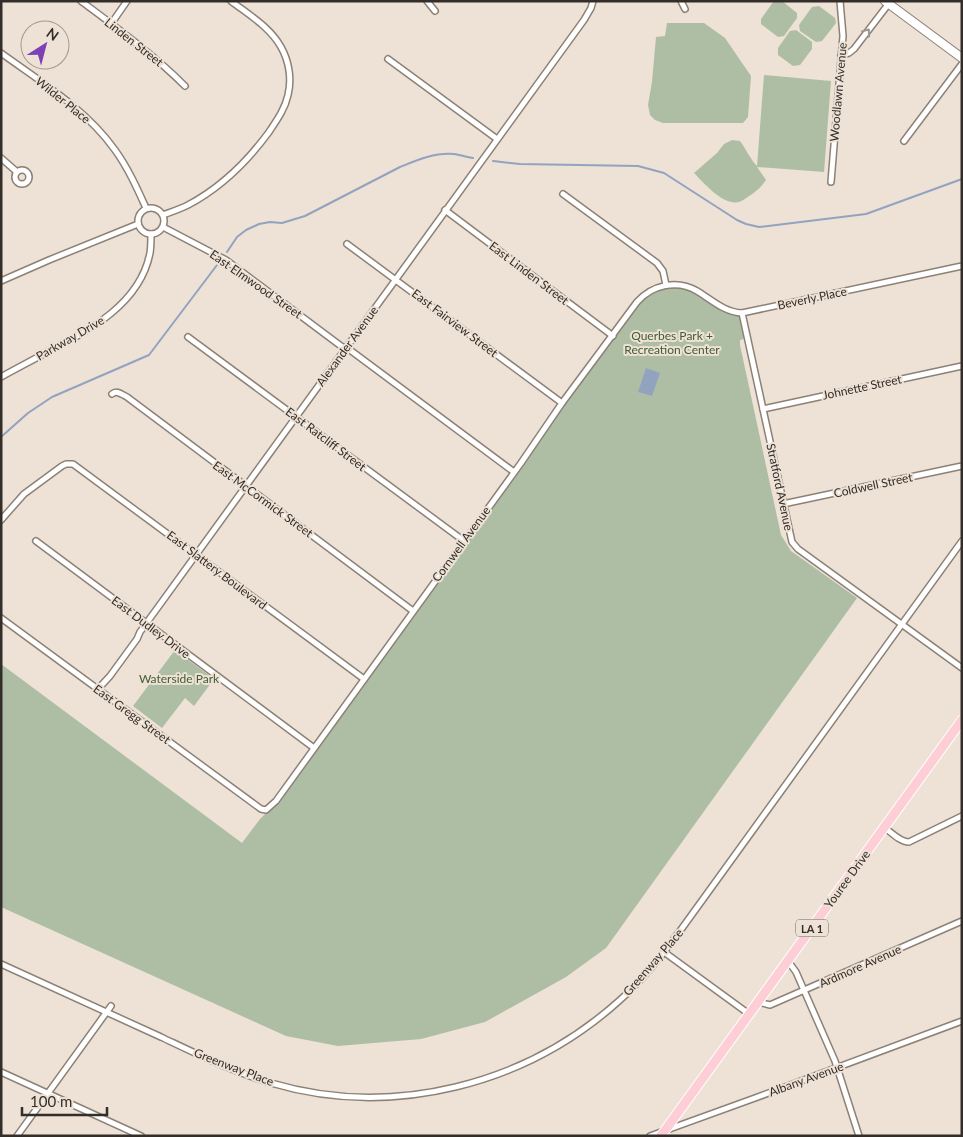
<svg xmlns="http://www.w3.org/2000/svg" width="963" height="1137" font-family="Lato,sans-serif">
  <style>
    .green { fill: #adbea4 }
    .water { fill: #92a3c0 }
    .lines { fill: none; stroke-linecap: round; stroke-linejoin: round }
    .stream { stroke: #92a3c0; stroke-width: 2 }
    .street-casing { stroke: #8d8176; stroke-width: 8 }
    .secondary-casing { stroke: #8d8176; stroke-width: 10 }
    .primary-casing { stroke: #fff; stroke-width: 11 }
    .street { stroke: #fff; stroke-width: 5 }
    .secondary { stroke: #fff; stroke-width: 8 }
    .primary { stroke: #feced7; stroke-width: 9 }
    .oneway { stroke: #999694 }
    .labels { text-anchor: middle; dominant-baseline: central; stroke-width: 4; stroke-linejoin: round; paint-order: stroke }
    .shield { fill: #eee1d5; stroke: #6b645d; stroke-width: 1 }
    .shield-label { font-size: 11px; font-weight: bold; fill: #332e29 }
    .street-label { font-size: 12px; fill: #332e29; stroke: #eee1d5 }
    .park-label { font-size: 12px; fill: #415e31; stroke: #eee1d5 }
  </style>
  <rect width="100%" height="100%" fill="#eee1d5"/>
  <g class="green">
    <path d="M774,1h8l15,12v5l-13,18 -6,1 -17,-13v-5z"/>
    <path d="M819,6l16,12 1,5 -14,18 -6,1 -16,-11 -1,-6 13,-18z"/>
    <path d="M667,23h37l21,15 26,38 -3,41 -5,6h-80l-8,-3 -5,-5 -2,-10 4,-23 4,-45 9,-1z"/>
    <path d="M796,30l16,12v7l-12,16 -7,1 -15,-11v-7l12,-17z"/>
    <path d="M764,75l67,6 -7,91 -67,-5 9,13c-5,7 -9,11 -17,16 -3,2 -7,5 -10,6 -16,4 -35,-19 -45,-29l23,-20 7,-9 8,-4 8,1c6,8 10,18 17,25z"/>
    <path d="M662,286h22l32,18 26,9 5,25 -7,2v5l41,190 10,16 66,47 -251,350 -40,29 -81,45 -64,17 -83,7 -52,-10 -285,-129v-243l241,179 18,-24 6,-6 7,-5 19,-25 200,-277 29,-43 46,-61 70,-100z"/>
    <path d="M175,650l39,29 -20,27 -9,-8 -23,30 -29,-22z"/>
  </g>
  <path class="water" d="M646,368l14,5 -8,23 -14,-4z"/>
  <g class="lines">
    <g class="stream">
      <path d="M493,161l27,3 118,2 26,7 73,47 9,4 13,3 107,-13 96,-35"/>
      <path d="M227,252l10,-15 9,-7 13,-6 11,-2 12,1 23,-7 95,-49c17,-7 36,-15 54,-13 6,1 13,3 19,4"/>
      <path d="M1,437l27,-24 24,-16 97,-42 68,-90"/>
    </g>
    <defs>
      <g id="street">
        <path d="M81,1c36,27 72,53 104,85"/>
        <path d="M427,1l8,10"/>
        <path d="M681,1l4,8"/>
        <path d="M111,24l16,-23"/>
        <path d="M1,53c40,29 85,56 114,97 13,18 22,38 31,58"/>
        <path d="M841,56l8,-3 5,-4 36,-47"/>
        <path d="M388,59l109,80"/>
        <path d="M904,141l58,-77"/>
        <path d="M1,158l16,14"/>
        <circle cx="22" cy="177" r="7"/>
        <path d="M831,182l12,-146 -3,-35"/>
        <path d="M563,194l94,69 6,8 3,14"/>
        <circle cx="151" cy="221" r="13"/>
        <path d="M445,210l168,126"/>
        <path d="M163,215c8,-3 17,-6 25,-10 32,-17 59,-43 81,-73 8,-12 16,-23 19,-37 4,-16 1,-34 -7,-48 -11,-20 -32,-32 -50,-46"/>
        <path d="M163,227l63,33 119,89"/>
        <path d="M347,244l215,159"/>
        <path d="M1,281l48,-21 89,-36"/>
        <path d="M742,313l50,229 6,7 164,119"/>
        <path d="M188,337l276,204"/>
        <path d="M346,347l168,125"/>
        <path d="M1,377c16,-9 32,-17 48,-26 41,-21 91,-47 101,-98 1,-6 1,-13 1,-19"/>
        <path d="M112,394c5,-4 9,0 15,3l286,214"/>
        <path d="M763,409l199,-43"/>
        <path d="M783,504l179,-38"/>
        <path d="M1,520l23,-26 38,-28 4,-2h7l291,215"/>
        <path d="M36,541l278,207"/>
        <path d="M1,618l260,191 5,1 10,-9 245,-338 41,-60 75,-101c15,-17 40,-23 60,-11 15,9 27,21 45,22l220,-47"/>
        <path d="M98,689l12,-13 27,-37 3,-7 444,-612 7,-12 2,-7"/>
        <path d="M884,827c8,6 16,15 25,15l53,-26"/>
        <path d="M664,952l85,62"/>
        <path d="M788,961l8,11 39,89 24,75"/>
        <path d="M1,964c54,25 107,49 160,73 36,17 72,35 110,46 122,36 255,2 349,-83 23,-20 42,-45 60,-69l282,-390"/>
        <path d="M758,1002l12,3 192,-84"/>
        <path d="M1,1072l140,64"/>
        <path d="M17,1136l94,-130"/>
        <path d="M650,1136l105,-38 207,-77"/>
      </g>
      <path id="secondary" d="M885,1l77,57"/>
      <path id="primary" d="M661,1136l301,-416"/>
    </defs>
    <use href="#street" class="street-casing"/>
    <use href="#secondary" class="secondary-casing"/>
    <use href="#primary" class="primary-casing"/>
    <use href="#street" class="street"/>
    <use href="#secondary" class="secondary"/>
    <use href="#primary" class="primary"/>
  </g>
  <defs><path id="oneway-chevron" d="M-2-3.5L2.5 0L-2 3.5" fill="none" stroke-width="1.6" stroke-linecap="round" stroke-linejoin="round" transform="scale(1.25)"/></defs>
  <use class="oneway" href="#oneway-chevron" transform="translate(867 32) rotate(-53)"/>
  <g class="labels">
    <rect class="shield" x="796" y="919.5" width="32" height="17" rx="4"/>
    <g class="shield-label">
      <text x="812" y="928">LA 1</text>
    </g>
    <g class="street-label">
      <text transform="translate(134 42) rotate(38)">Linden Street</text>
      <text transform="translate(838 92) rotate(-85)">Woodlawn Avenue</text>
      <text transform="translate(63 100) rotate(39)">Wilder Place</text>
      <text transform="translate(529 273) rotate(37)">East Linden Street</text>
      <text transform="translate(256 284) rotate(35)">East Elmwood Street</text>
      <text transform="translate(812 298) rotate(-12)">Beverly Place</text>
      <text transform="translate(455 323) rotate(37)">East Fairview Street</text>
      <text transform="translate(70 338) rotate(-30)">Parkway Drive</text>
      <text transform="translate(347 346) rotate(-54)">Alexander Avenue</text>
      <text transform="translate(862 387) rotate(-12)">Johnette Street</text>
      <text transform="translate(326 439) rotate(37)">East Ratcliff Street</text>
      <text transform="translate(873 485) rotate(-12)">Coldwell Street</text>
      <text transform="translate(780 487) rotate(78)">Stratford Avenue</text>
      <text transform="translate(263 499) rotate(36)">East McCormick Street</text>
      <text transform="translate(461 544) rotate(-54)">Cornwell Avenue</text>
      <text transform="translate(217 570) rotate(37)">East Slattery Boulevard</text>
      <text transform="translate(151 627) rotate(37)">East Dudley Drive</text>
      <text transform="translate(132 714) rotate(36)">East Gregg Street</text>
      <text transform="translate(847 879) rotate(-54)">Youree Drive</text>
      <text transform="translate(653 962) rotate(-49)">Greenway Place</text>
      <text transform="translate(860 966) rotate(-24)">Ardmore Avenue</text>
      <text transform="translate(234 1067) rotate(21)">Greenway Place</text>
      <text transform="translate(806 1079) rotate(-20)">Albany Avenue</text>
    </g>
    <g class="park-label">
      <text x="672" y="335">Querbes Park +<tspan x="672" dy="14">Recreation Center</tspan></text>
      <text x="179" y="678">Waterside Park</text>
    </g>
  </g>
  <rect width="963" height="1137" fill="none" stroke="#332e29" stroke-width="5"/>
  <g transform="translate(45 45) rotate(36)"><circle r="24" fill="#eee1d5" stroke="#a39990"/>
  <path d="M0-4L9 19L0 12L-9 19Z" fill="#7d40b5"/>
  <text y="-8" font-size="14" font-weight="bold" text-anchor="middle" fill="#332e29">N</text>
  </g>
  <path d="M22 1107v8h85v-8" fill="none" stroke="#332e29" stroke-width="2.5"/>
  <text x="30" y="1107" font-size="15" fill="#332e29" stroke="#eee1d5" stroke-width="4" paint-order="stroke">100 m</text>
</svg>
